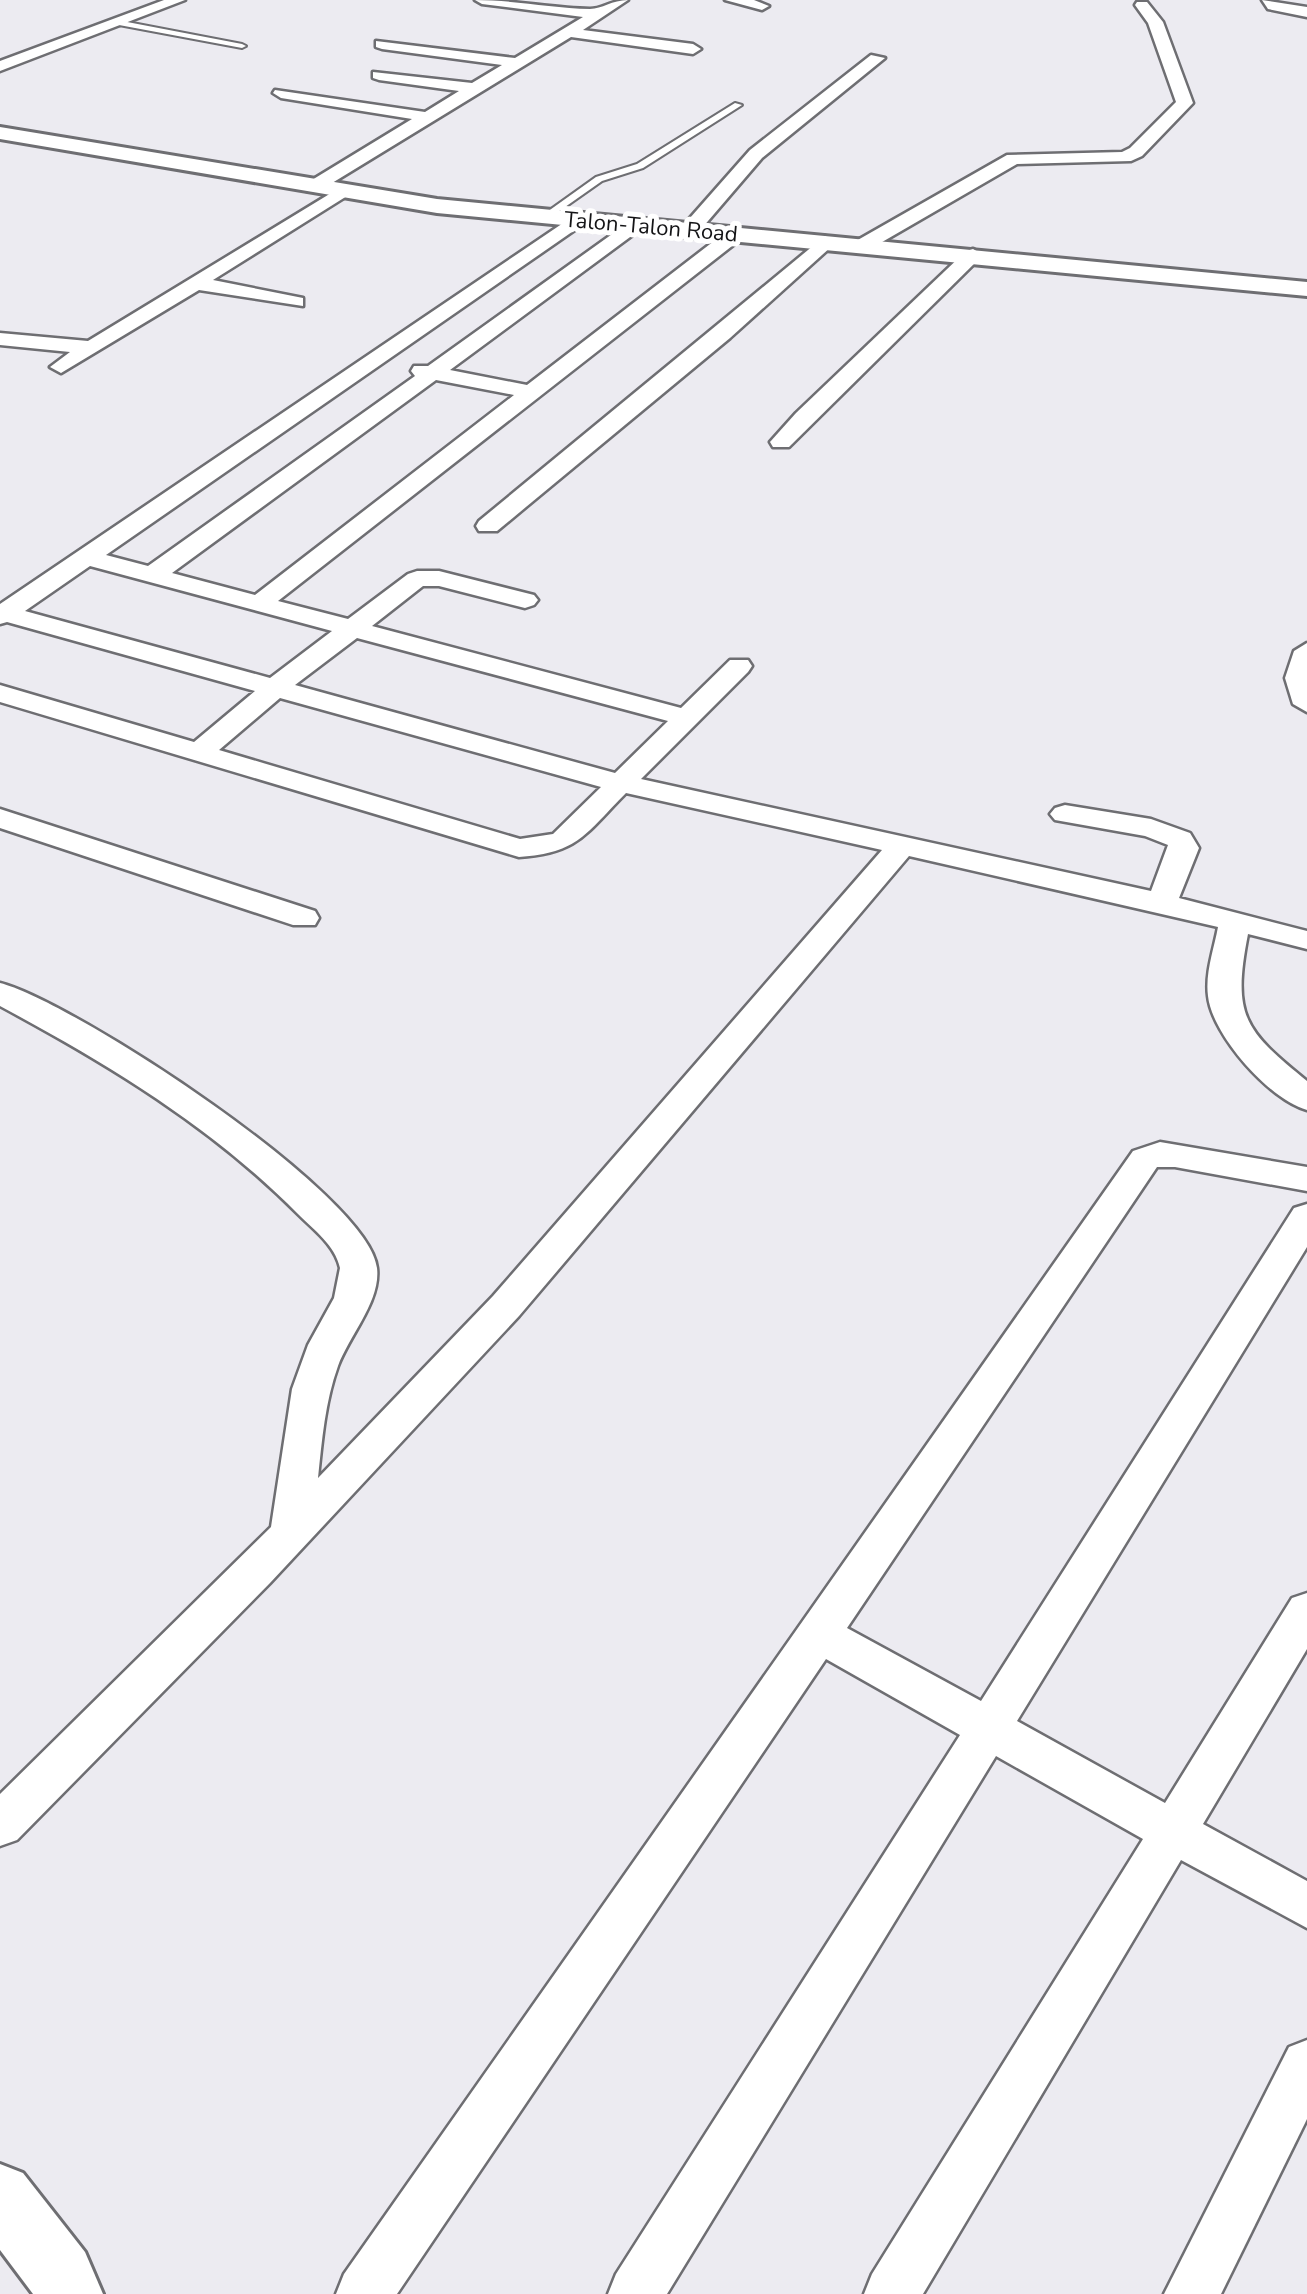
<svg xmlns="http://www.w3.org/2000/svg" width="1307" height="2294" font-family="'Nunito Sans',sans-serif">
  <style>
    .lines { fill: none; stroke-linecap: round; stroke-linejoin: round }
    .service-casing { stroke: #6e6e72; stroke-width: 4 }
    .minor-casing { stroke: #6e6e72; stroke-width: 5 }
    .tertiary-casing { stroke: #6e6e72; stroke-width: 6 }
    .service { fill: #fff; fill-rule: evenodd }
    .minor { fill: #fff; fill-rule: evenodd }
    .tertiary { fill: #fff; fill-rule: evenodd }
    .labels { text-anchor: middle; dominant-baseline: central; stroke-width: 10; stroke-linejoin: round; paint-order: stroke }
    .far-street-label { font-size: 22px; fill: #141416; stroke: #fff }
  </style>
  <rect width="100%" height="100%" fill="#ecebf1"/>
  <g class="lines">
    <defs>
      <g id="service">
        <path d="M122,21l120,23 4,2 -4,2 -123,-23z"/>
        <path d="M735,103l7,2 -99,63 -41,13 -54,38 -8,-2 56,-40 41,-13z"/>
      </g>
      <g id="minor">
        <path d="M164,0h21l-185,71v-10z"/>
        <path d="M475,0c38,0 76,8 115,9 12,0 22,-9 38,-9l-45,30 110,14 8,5 -8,5 -122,-17 -252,154h-12v-8l105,-64 -131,-21 -8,-5 2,-3 150,22 34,-21 -80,-11 -6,-2v-6l99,11 30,-18 -120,-16 -6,-2v-6l139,17 68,-41 -101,-13z"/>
        <path d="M725,0h29l15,6 -7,4z"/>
        <path d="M1262,0l45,7v10l-39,-8z"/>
        <path d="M1137,2h10l16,20 30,81 -51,53 -11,5 -114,3 -147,85h-14v-8l151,-86 115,-3 8,-4 46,-46 -28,-79 -13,-18z"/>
        <path d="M871,55l14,3 -123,100 -66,77h-14v-8l68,-77z"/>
        <path d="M341,187l9,5 -3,4 -134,84 90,18v8l-104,-16 -138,83 -11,-6 20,-15 -70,-7v-12l88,8z"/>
        <path d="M575,215l9,6 -2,4 -476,330 42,11 267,-190 -4,-5 3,-5h14l201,-144h14l2,4 -195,144 77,15 200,-154h14v8l-463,362 70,18 60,-45 9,-3h22l95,24 4,5 -4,5 -9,3 -86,-22h-16l-51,40 309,82 49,-48h18l4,6 -4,6 -107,107 510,112 17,-46 -23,-9 -90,-16 -5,-6 5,-6 10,-3 86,14 39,14 9,15 -20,50 128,33v18l-59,-15c-16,82 -4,96 59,147v29c-37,-10 -95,-75 -99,-114 -3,-23 6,-47 10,-69l-309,-71 -390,460 -249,267 -253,257 -17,6v-52l271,-267 21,-138 16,-44 26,-47 6,-30c-5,-23 -26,-38 -42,-54 -86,-87 -190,-150 -298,-208v-23c72,18 369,211 377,285 4,33 -28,68 -39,98 -13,36 -16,74 -20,112l175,-182 389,-446 -256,-57c-40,40 -47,60 -107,64l-519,-155v-17l194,57 61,-51 -248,-69 -7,2v-20zM436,380l78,15 -259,200 -83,-22zM90,566l242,65 -62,47 -245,-67zM357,638l311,83 -53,52 -320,-88zM280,698l321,89 -48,47 -33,5 -301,-89z"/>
        <path d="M825,236l10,6 -3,4 -102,92 -233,193h-18l-3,-5 3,-5z"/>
        <path d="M973,249l10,6 -194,192h-16l-3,-5 26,-29 170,-162z"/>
        <path d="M1307,643v69l-14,-8 -8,-26 9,-27z"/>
        <path d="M0,809l315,102 4,7 -4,7h-22l-293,-97z"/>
        <path d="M1160,1142l147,25v24l-132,-24h-18l-310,461 134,73 313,-493 13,-4v43l-290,474 148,82 127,-205 15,-5v56l-104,175 104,57v47l-126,-68 -258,434h-59l8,-20 271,-435 -147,-83 -329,538h-59l8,-20 344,-539 -134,-76 -429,635h-61l8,-20 789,-1123z"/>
        <path d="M1307,2040v79l-86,175h-57l125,-247z"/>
      </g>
      <g id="tertiary">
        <path d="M0,127l437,72 870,83v14l-870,-83 -437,-74z"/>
        <path d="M0,2164l23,9 62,79 18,42h-70l-33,-44z"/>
      </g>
    </defs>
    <use href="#service" class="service-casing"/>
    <use href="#minor" class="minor-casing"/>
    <use href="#tertiary" class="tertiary-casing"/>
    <use href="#service" class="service"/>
    <use href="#minor" class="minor"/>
    <use href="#tertiary" class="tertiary"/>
  </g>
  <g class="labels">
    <g class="far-street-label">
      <text transform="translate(651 227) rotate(5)">Talon-Talon Road</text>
    </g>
  </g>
</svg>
